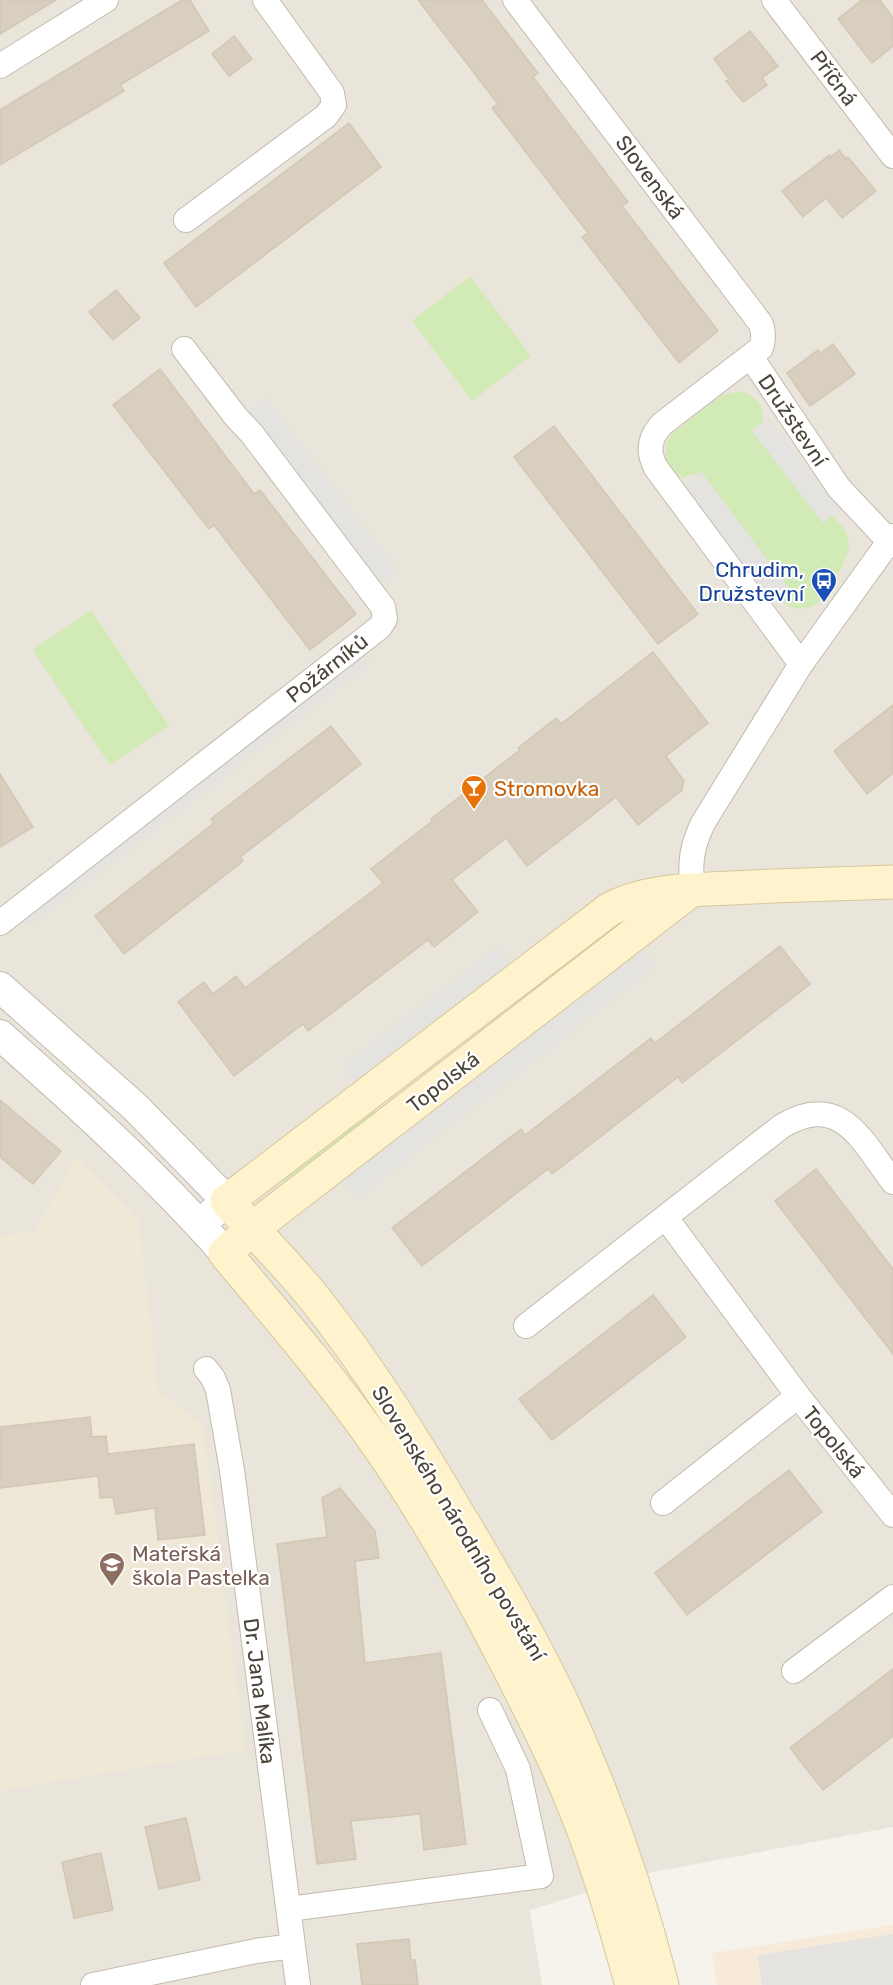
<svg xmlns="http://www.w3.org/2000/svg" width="893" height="1985" font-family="Rubik,sans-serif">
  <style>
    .residential { fill: #eae5da }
    .commercial { fill: #f7ead8 }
    .education { fill: #efe8d6 }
    .green { fill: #d2eab5 }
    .parking { fill: #e5e3e0 }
    .building { fill: #d8cfc1; stroke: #d3c7b4; stroke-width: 1.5 }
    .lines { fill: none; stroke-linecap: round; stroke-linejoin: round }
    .minor-casing { stroke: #c2bbae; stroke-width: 26 }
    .tertiary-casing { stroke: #c2bbae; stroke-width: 32 }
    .secondary-casing { stroke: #d6c79b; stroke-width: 35 }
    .minor { stroke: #fff; stroke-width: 24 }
    .tertiary { stroke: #fff; stroke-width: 30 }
    .secondary { stroke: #fff3cd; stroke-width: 33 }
    .labels { text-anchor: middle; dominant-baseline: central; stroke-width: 4.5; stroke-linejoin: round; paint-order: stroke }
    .street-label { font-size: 21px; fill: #4b4439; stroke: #fff }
    .transit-label { font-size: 21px; fill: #164399; stroke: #fff; text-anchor: end }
    .food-label { font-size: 21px; fill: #c56008; stroke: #fff; text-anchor: start }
    .education-label { font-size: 21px; fill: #785e54; stroke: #fff; text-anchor: start }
  </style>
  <rect width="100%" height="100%" fill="#f6f3ec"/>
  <path class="residential" d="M0,0h893v1827l-240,45 -123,38 12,75h-542z"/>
  <path class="commercial" d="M893,1925v60h-176l-5,-32z"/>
  <path class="education" d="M76,1156l63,64 19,170 45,35 42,325 -245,41v-556l35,-3z"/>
  <g class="green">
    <path d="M470,276l61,80 -59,45 -60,-80z"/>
    <path d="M742,391c17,7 21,14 21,31l-11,8 72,92 9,-7c7,9 15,17 16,28 2,13 -23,54 -33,61 -11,7 -25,6 -35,-3l9,-11 -89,-118 -18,6 -15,-11 -2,-8v-14l6,-11 50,-39z"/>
    <path d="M91,610l78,116 -59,39 -77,-115z"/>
    <path d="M374,1109l4,6 -91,70 -4,-6z"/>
  </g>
  <g class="parking">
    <path d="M266,398l132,173 -27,20 -133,-171z"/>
    <path d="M769,418l71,92 -17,13 -71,-92z"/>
    <path d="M701,472l89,119 -17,13 -90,-119z"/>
    <path d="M344,655l27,8 -340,262 -28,-6z"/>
    <path d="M631,937l25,29 -299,232 -25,-30z"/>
    <path d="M497,947l24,30 -155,119 -23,-30z"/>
    <path d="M893,1934v51h-131l-5,-30z"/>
  </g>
  <g class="building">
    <path d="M0,0h56l-56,34z"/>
    <path d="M182,0h8l19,31 -89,54 4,6 -124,74v-55z"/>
    <path d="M418,0h64l56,73 -5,4 95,125 -6,4 96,125 -39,32 -97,-126 6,-4 -96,-125 6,-4z"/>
    <path d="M862,0h18l13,18v28l-21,17 -34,-44z"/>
    <path d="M750,31l28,35 -16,12 5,7 -24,17 -17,-21 3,-2 -15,-20z"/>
    <path d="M234,36l18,23 -23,17 -17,-22z"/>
    <path d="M349,123l32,44 -185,140 -32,-44z"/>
    <path d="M839,150l7,9 2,-2 28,34 -34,27 -16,-20 -23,19 -21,-26 48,-36 1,2z"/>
    <path d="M116,290l24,28 -27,22 -24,-28z"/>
    <path d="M833,344l22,30 -45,32 -23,-33 31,-23 2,3z"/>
    <path d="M160,369l94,125 6,-4 96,124 -46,36 -96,-125 -5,4 -96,-124z"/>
    <path d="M554,426l144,188 -40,30 -144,-187z"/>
    <path d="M653,652l55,71 -42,33 18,25 -2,9 -44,35 -22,-28 -89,69 -21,-28 -54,42 26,32 -44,35 -6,-7 -120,91 -5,-7 -69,52 -56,-74 26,-20 9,12 23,-18 9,12 138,-105 -12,-14 61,-48 -1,-2 89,-69 -2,-2 38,-30 5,6z"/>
    <path d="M893,705v68l-26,21 -33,-43z"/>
    <path d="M331,726l30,38 -121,93 3,4 -119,93 -29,-38 119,-93 -3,-4z"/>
    <path d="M0,774l33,53 -33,20z"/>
    <path d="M780,946l30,38 -128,99 -4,-6 -126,97 -4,-5 -126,97 -30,-38 129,-99 4,6 126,-97 4,5z"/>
    <path d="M0,1100l61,51 -28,33 -33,-27z"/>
    <path d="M816,1169l77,100v85l-118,-153z"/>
    <path d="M653,1295l33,42 -134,103 -33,-41z"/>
    <path d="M90,1417l2,20 14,-1 2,18 86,-10 11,91 -47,5 -3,-32 -39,6 -3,-17 -13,1 -2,-22 -98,12v-61z"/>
    <path d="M789,1470l33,42 -135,103 -32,-42z"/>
    <path d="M340,1488l35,43 4,27 -24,3 10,102 76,-10 25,191 -42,6 -4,-36 -69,7 5,38 -39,5 -40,-320 50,-7 -5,-39z"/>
    <path d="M893,1669v67l-70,54 -33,-42z"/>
    <path d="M186,1818l14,62 -41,9 -14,-62z"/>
    <path d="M101,1853l12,57 -39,8 -12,-56z"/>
    <path d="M409,1939l2,21h4l3,25h-56l-5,-41z"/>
  </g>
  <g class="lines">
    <defs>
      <g id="minor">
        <path d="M515,0l246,324c3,9 3,15 0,24l-99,76c-13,14 -15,27 -6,44l145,196"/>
        <path d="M774,0l119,156"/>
        <path d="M0,66l106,-66"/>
        <path d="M186,220l140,-104 8,-11 -2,-12 -67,-93"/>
        <path d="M751,357l88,131 50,53"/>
        <path d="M692,890c-2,-27 -1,-42 11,-67l98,-159 92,-128"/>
        <path d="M0,923l380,-296 5,-8 -2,-12 -131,-173 -16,-17 -52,-68"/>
        <path d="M666,1218l132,178 95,119"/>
        <path d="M526,1326l256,-200c59,-35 80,15 111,56"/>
        <path d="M206,1369l7,9 5,12 14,80 66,515"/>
        <path d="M663,1503l135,-107"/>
        <path d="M794,1671l99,-74"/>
        <path d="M289,1909l252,-33 -23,-107 -28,-59"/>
        <path d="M93,1985l163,-34 37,-5"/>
      </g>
      <g id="tertiary">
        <path d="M0,987l135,120 92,94 -27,23"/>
        <path d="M0,1035c78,69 156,140 225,218"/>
      </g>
      <g id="secondary">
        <path d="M632,1985c-17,-60 -34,-120 -57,-177 -20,-50 -44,-97 -68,-144 -41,-80 -85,-157 -137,-230 -45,-63 -96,-122 -145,-181l27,-24 438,-338"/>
        <path d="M662,1985c-25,-98 -59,-195 -102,-287 -31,-64 -67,-126 -104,-187 -43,-73 -88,-145 -141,-212 -27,-34 -59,-65 -88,-98l383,-292c36,-19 81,-19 121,-21 54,-3 108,-4 162,-6"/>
      </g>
    </defs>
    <use href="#minor" class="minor-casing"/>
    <use href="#tertiary" class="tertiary-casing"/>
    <use href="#secondary" class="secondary-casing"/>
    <use href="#minor" class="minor"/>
    <use href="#tertiary" class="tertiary"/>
    <use href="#secondary" class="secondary"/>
  </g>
  <defs>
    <symbol id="bus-pin" viewBox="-11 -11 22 30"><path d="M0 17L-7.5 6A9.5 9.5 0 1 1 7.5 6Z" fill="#1a4fb4" stroke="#fff"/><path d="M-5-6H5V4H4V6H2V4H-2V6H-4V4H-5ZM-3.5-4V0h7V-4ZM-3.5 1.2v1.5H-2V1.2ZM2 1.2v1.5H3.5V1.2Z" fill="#fff"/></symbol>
    <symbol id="bar-pin" viewBox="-11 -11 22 30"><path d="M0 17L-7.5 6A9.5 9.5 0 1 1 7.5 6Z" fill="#e8710a" stroke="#fff"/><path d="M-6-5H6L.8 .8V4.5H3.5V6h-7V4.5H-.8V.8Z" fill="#fff"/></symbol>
    <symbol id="school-pin" viewBox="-11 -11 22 30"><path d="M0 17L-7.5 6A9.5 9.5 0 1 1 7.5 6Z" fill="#8d6e63" stroke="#fff"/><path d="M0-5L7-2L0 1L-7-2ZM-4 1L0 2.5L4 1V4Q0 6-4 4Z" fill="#fff"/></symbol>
  </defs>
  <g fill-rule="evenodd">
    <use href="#bus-pin" x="809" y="566" width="30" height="40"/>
    <use href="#bar-pin" x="459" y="773" width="30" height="40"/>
    <use href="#school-pin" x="97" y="1550" width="30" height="40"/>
  </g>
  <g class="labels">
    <g class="street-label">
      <text transform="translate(834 78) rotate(53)">Příčná</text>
      <text transform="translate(650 177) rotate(53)">Slovenská</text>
      <text transform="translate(793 420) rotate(56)">Družstevní</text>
      <text transform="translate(327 668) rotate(-38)">Požárníků</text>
      <text transform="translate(443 1082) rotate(-38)">Topolská</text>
      <text transform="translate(834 1442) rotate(51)">Topolská</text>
      <text transform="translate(459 1523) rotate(59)">Slovenského národního povstání</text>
      <text transform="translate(260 1691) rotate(83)">Dr. Jana Malíka</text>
    </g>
    <g class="transit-label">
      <text x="804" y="569">Chrudim,<tspan x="804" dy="24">Družstevní</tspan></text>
    </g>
    <g class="food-label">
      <text x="494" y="788">Stromovka</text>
    </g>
    <g class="education-label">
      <text x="132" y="1553">Mateřská<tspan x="132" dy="24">škola Pastelka</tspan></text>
    </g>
  </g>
</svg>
